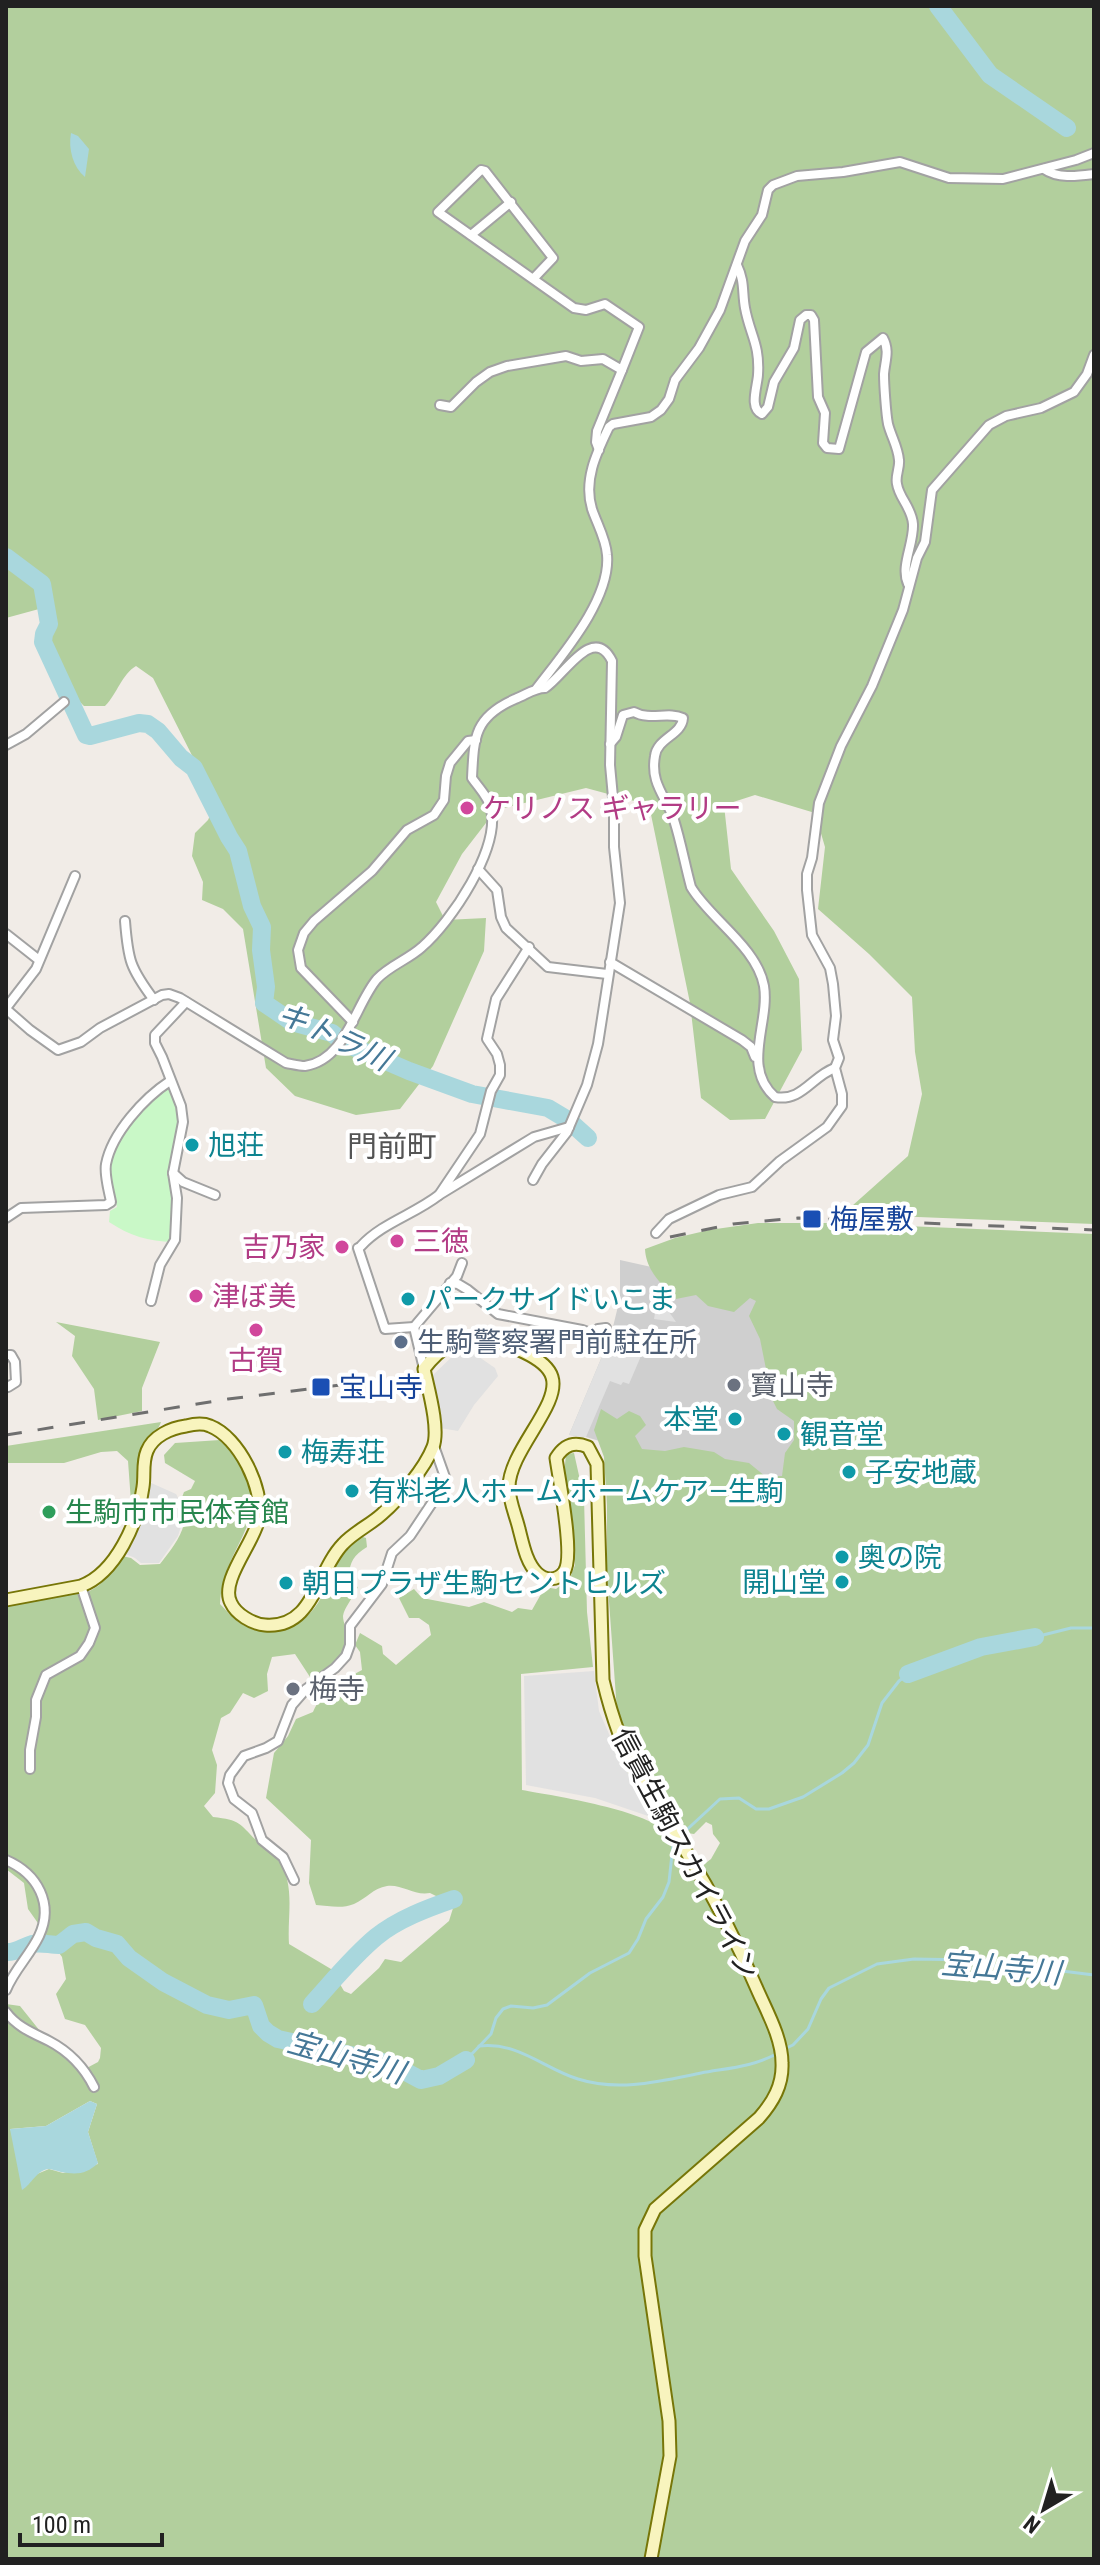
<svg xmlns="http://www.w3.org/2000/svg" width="1100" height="2565" font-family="'Roboto Condensed','Noto Sans JP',sans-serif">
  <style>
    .religious { fill: #cfcfcf }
    .forest { fill: #b2cf9d; fill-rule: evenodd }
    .park { fill: #c9f8c7 }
    .parking { fill: #e1e1e1 }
    .water { fill: #a9d7dd }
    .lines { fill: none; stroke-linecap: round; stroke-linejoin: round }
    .stream { stroke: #a9d7dd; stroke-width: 3 }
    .river { stroke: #a9d7dd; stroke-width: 18 }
    .street-casing { stroke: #a2a2a2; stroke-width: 12 }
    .secondary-casing { stroke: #777608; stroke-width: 15 }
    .street { stroke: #fff; stroke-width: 8 }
    .secondary { stroke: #f8f4be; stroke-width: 11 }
    .rail { stroke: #6f6f6f; stroke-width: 3; stroke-dasharray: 16 16; stroke-linecap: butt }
    .hotel-dot { fill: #d1479c; stroke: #fff; stroke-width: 3 }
    .culture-dot { fill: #0f9aa8; stroke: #fff; stroke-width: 3 }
    .transit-dot { fill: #1a4fb4; stroke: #fff; stroke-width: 3 }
    .service-dot { fill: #5c6f8a; stroke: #fff; stroke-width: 3 }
    .worship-dot { fill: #6b7280; stroke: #fff; stroke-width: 3 }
    .leisure-dot { fill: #2e9e5b; stroke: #fff; stroke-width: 3 }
    .labels { text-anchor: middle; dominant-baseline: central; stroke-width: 8; stroke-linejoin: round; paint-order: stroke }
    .hotel-label { font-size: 28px; fill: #b23c85; stroke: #fff; text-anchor: start }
    .culture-label { font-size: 28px; fill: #0d838f; stroke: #fff; text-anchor: start }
    .transit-label { font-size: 28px; fill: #164399; stroke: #fff; text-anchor: start }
    .service-label { font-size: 28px; fill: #4e5e75; stroke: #fff; text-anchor: start }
    .worship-label { font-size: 28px; fill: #5b616d; stroke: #fff; text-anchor: start }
    .leisure-label { font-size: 28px; fill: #27864d; stroke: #fff; text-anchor: start }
    .street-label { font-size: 28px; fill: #212121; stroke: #fff }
    .water-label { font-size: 30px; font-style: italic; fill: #457897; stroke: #fff }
    .neighbourhood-label { font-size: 30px; fill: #545454; stroke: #fff }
  </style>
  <rect width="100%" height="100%" fill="#f1ece7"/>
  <path class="religious" d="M839,1250l61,205 -121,40 -193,-58 -17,-2 42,-100 9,-37v-38l45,10z"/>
  <g class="forest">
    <path d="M6,6h1088v1218l-251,-10 65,-58 14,-62 -7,-42 -3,-55 -43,-43 -51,-45 7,-62 -10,-34 -60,-18 -31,10 7,64 43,62 25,48 3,71 -37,69 -35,1 -29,-22 -11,-95 -41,-198 -63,-17 -90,22 -34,44 -26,48 9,18 41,-2 -2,33 -51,115 -33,43 -44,6 -61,-19 -29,-28 -23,-139 -20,-20 -21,-9 1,-18 -11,-26 3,-23 13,-13 8,-17 -63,-125 -17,-12c-14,8 -19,28 -31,40h-21l-14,-14 -24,-51 7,-26 -14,-6 -33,9z"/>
    <path d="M758,1223h78l258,11v1325h-1088v-555l14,2 28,35 35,29 15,-8 2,-4 1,-10 -16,-23 -20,-6 -9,-25 10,-15 -4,-22 -34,-48 -4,-26 -18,-14v-262l54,-12 28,-3 10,-6 9,-9 15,-21 9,2 9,7 20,-1c14,-18 33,-40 21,-64l3,-8 7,-3 4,-8 -30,-18 -1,-8 11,-12 45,-3c71,73 4,94 0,164 7,7 14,16 23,21 29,15 57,5 75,-22 17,-27 14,-44 42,-67l6,2 1,9c-16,10 -19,18 -17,37l8,3c-4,9 -14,21 -15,29 0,7 4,13 4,19 -1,20 -18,38 -37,42l-15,-23 -23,3 -5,17 1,17 -14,7 -11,-5 -13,20 -9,5 -9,32 5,15 -2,28 -11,13 9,11c29,3 26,7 46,26 6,5 15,9 19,16 18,26 9,56 11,85l42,25 13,22 7,3 28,-26 6,-9 16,3 48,-41 5,-16 -24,-12c-16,3 -28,-9 -43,-7 -14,2 -21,13 -33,18 -12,5 -25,2 -38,1l-7,-22 2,-43 -45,-42 8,-45 14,-17 8,-17 17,-7c10,-23 29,-31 49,-42l-2,-18 -5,-7 5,-12 22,13 1,8 13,11 35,-30 -2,-10 -10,-7h-10l-10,-20 15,-9 8,9 47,9 15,-5 28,10 6,-4 14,2 13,-23 11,2 14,-11 5,-13 -12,-79 3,-32 8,-1 10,45 3,114 6,55 -72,7 1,116c33,6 127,20 148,45 9,11 15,26 23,38l18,-14 9,-16 -7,-9 -1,-9 -6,-3 -12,12 -7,-1 -35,-52 -24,-41 -11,-29 -10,-137v-69l-3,-48 -10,-27 7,-21 16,10 12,-8 11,5 6,9 -11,11 7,13 23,2 19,-4 30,5 11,7 24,4 16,13h17l3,-23 9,-13v-19l-17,-12 -5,-10 -12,-60 -11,-23 7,-15 -6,-3 -16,14 -26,-6 -12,-11 -20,4c-15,-15 -30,-29 -31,-50l30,-11 34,-8zM90,2101l7,3 -9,28 10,32 -35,9 -14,-4 -12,5 -27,-45 36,-3z"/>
    <path d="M56,1322l104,20 -18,46v23l-44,9 -4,-31 -22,-33 3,-20z"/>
    <path d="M161,1422c-4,13 -19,18 -22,32 -3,15 0,31 -5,46l-3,2 -3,-41 -11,-10 -16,1 -37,11h-58v-17z"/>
  </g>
  <path class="park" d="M171,1089l8,18 -3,3 4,2 -13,64c13,17 8,46 6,66 -25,-1 -43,-6 -64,-20l1,-11 7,-4c-3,-13 -9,-29 -7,-43 4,-22 38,-74 61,-75z"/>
  <g class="parking">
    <path d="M658,1296l18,26 -22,-3z"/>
    <path d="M611,1335l33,14 -15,35 -6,-2 -2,3 -11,-4 -24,56 -17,-2z"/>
    <path d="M466,1348l29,20 3,8 -24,29 -16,26 -18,-3 -8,-52 25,-24z"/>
    <path d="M149,1482l27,12 7,13v13l-5,16 -19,27h-18l-6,-5 -12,-5z"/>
    <path d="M594,1671l5,40 17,39 38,68 -59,-20 -69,-13 -2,-109z"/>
  </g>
  <g class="water">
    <path d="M71,133l7,3 11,13 -4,28c-12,-10 -17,-28 -14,-44z"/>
    <path d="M90,2101l7,3 -9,28 10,31c-11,11 -21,12 -37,9 -4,-1 -9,-3 -13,-3 -12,2 -16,15 -26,21l-12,-61 36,-3z"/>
  </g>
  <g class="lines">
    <g class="stream">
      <path d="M1035,1637l36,-9h23"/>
      <path d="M680,1836l40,-37 19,-1 17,11h13l34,-12 39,-24 12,-10 14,-18 14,-42 17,-22 9,-7"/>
      <path d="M479,2046c38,-5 66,23 99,33 41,13 83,2 123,-6 27,-5 52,-6 77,-20"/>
      <path d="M784,2049l9,-4 15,-16 13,-30 8,-11 48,-24 37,-5 58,1 53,13 29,-3 40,5"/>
      <path d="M466,2060l25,-26 5,-16 7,-9 8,-3 22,2 14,-3 43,-32 39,-20 9,-14 8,-20 17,-22 6,-15 4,-37 2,-3"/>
    </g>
    <g class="river">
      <path d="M938,6l52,69 77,53"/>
      <path d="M6,557l36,27 7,40 -5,10 -1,8 43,93 4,1 49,-13 9,1 10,7 23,27 13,10 35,69 9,14 14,55 10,21 -1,23 5,37 -2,16 28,19 40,11 12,10 65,28 63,23 76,14 20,12 20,18"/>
      <path d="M908,1674l73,-27 54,-10"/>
      <path d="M6,1952c10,1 16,-5 26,-8 9,-2 18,1 27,1l14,-11 13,-2 10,6 21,6 12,14 34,24 44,23 22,5 25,-5 7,21 7,7 10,6 113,25 30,16 18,-4 27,-16"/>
      <path d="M312,2004c21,-23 40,-47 64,-67 22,-18 52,-29 78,-38"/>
    </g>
    <defs>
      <g id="street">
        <path d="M1044,169c14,10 34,7 50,5"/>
        <path d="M471,235l40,-33"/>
        <path d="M737,265c8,17 5,26 8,43 5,27 15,36 13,67 -1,13 -9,33 4,39l6,-7 6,-25 20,-34 6,-28 6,-5h5l3,5 4,77 7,16 -2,30 4,5 12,1 27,-97 17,-14c7,13 2,23 1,36 0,10 2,40 4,50 3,12 10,23 11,36 1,8 -4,16 -2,24 2,14 15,24 16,40 1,20 -13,42 -5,60"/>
        <path d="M534,278l19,-20 -68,-87 -4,-1 -43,42 136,96 12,2 19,-6 34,23 -17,43"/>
        <path d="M440,405l11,2 25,-25 14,-10 17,-6 59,-10 15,5 22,-2 19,11 -25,61 -1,11 3,8"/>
        <path d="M537,688c25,-33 74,-89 70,-133 -1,-16 -10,-31 -15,-46 -9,-29 5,-57 17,-82l4,-3 38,-7 10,-7 8,-11 6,-19 24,-32 21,-38 25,-69 17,-26 6,-25 5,-5 24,-9 46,-4 57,-10 49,16 54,1 73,-19 18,-7"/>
        <path d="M610,744l6,-7 7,-22 11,-3c16,9 34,-1 49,6 -1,17 -26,20 -28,38 -5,28 11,40 19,64 7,22 11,45 17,67 18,31 66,60 73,99 6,37 -23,81 11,111 27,5 37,-21 60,-29"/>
        <path d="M6,745l20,-11 38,-32"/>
        <path d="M478,869l19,21 4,27 5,11 42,39 59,7"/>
        <path d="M125,921c3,39 5,47 29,79"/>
        <path d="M6,934l33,26"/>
        <path d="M610,962l132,78 9,7 4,10h3"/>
        <path d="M6,1008l30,-39 39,-93"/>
        <path d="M6,1009l24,21 28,20 23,-8 19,-14 62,-33 7,-1 11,4 106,65c6,1 13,3 19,3 41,-6 50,-61 72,-87 12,-13 32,-20 45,-32 29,-25 78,-98 69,-138 -2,-11 -12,-21 -19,-31 2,-41 2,-61 43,-79 11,-4 19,-11 30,-11 19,-12 48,-65 67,-27l-2,104 4,43v39l6,56 -22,141 -11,41 -20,47 -25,32 -9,16"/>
        <path d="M353,1022l-52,-54 -3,-18 6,-17 10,-12 58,-50 35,-41 27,-15 10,-15 2,-24 4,-13 18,-22 8,-1"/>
        <path d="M173,1173l10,9 32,13"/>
        <path d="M439,1195l41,-61 11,-43 9,-16v-10l-3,-11 -10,-15 9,-40 33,-52"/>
        <path d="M6,1218l15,-10 85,-3 5,-3c-2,-11 -7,-27 -5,-38 6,-31 38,-66 64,-83"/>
        <path d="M656,1233l13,-14 50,-24 33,-8 28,-26 47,-34 15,-21v-12l-7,-26 4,-10 -6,-18 3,-24 -3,-32 -3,-16 -18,-33 -5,-45v-16l5,-16 7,-55 22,-57 31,-60 31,-76 14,-52 8,-16 7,-52 57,-65 17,-9 35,-8 33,-16 13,-18 7,-19"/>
        <path d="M361,1246c21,-23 54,-32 78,-51l95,-58 35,-10"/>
        <path d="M358,1248l27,81 29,-2 10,42"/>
        <path d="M450,1283l8,1 10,6 30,24 84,16 11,4 5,-5 8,-1"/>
        <path d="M151,1301l9,-36 15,-25 2,-42 -4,-25 10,-51 -2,-16 -19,-49 -7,-14v-8l31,-33"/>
        <path d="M414,1327l43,-51 5,-13"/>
        <path d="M6,1355h5l4,7 1,20 -8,5 -2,-2"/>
        <path d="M30,1769v-19l6,-33v-17l10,-25 34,-19 9,-13 6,-15 -14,-42"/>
        <path d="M6,1860c32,14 48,44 33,76 -9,19 -25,34 -33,54"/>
        <path d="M294,1880l-11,-23 -21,-17 -10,-27 -18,-14 -6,-16 2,-8 14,-19 22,-8 12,-7 14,-36 14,-16 29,-21 11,-12 4,-11v-19l32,-42 10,-31 18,-17 34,-51 1,-8 -11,-31"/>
        <path d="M6,2012c11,15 27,21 43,29 21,11 35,26 45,46"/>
      </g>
      <path id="secondary" d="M6,1600l75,-14c35,-13 57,-64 62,-99 2,-12 -1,-24 4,-36 6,-15 24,-23 39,-25 8,-2 17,-3 24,0 29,11 54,63 49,92 -4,24 -40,63 -28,85 5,11 21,21 34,22 49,4 51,-53 78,-81 11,-12 27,-19 39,-30 17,-15 43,-46 51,-67 7,-18 -5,-59 -9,-78 16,-21 35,-35 62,-29 19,3 60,17 66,37 9,28 -43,74 -43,110 0,14 7,29 10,42 4,15 7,33 18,44 8,8 20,8 27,-1 11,-15 -5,-92 -8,-114 8,-13 18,-17 32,-11l9,17 6,216c9,38 23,79 45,112 13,21 27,41 39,61 27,44 50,89 70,136 10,23 25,49 25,74 1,22 -9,39 -23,55l-104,91 -10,21v26l24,165 1,35 -19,103"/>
    </defs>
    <use href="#street" class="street-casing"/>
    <use href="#secondary" class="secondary-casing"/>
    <use href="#street" class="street"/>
    <use href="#secondary" class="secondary"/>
    <g class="rail">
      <path d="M670,1237l63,-13 65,-6 296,12"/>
      <path d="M6,1435l222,-36 113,-14 17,-5"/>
    </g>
  </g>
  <g class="hotel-dot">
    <circle cx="467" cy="808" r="8"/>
    <circle cx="397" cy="1241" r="8"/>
    <circle cx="342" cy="1247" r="8"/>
    <circle cx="196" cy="1296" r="8"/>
    <circle cx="256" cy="1330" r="8"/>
  </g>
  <g class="culture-dot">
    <circle cx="192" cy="1145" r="8"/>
    <circle cx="408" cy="1299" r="8"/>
    <circle cx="735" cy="1419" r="8"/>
    <circle cx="784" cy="1434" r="8"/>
    <circle cx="285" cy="1452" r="8"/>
    <circle cx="849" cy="1472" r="8"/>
    <circle cx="352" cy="1491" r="8"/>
    <circle cx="842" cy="1557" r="8"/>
    <circle cx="842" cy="1582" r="8"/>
    <circle cx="286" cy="1583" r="8"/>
  </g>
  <g class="transit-dot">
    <rect x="802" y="1209" width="20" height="20" rx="4"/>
    <rect x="311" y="1377" width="20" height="20" rx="4"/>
  </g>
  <circle class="service-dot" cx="401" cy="1342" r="8"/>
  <g class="worship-dot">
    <circle cx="734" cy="1385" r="8"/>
    <circle cx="293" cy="1689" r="8"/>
  </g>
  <circle class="leisure-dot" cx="49" cy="1512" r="8"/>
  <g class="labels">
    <g class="hotel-label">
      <text x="483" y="808">ケリノス ギャラリー</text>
      <text x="413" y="1241">三徳</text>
      <text x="326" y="1247" text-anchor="end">吉乃家</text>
      <text x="212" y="1296">津ぼ美</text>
      <text x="256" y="1360" text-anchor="middle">古賀</text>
    </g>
    <g class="culture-label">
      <text x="208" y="1145">旭荘</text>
      <text x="424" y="1299">パークサイドいこま</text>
      <text x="719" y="1419" text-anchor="end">本堂</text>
      <text x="800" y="1434">観音堂</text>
      <text x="301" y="1452">梅寿荘</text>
      <text x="865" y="1472">子安地蔵</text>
      <text x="368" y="1491">有料老人ホーム ホームケア―生駒</text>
      <text x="858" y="1557">奥の院</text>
      <text x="826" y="1582" text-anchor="end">開山堂</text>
      <text x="302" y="1583">朝日プラザ生駒セントヒルズ</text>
    </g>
    <g class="transit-label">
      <text x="830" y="1219">梅屋敷</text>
      <text x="339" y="1387">宝山寺</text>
    </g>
    <g class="service-label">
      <text x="417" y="1342">生駒警察署門前駐在所</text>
    </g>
    <g class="worship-label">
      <text x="750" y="1385">寶山寺</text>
      <text x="309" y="1689">梅寺</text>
    </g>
    <g class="leisure-label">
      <text x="65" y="1512">生駒市市民体育館</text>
    </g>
    <g class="street-label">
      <text transform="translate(685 1854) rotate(62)">信貴生駒スカイライン</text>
    </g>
    <g class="water-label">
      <text transform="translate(334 1036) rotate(25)">キトラ川</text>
      <text transform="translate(1001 1968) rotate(5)">宝山寺川</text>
      <text transform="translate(346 2057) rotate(16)">宝山寺川</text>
    </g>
    <g class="neighbourhood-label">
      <text x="392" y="1146">門前町</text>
    </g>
  </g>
  <rect width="1100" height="2565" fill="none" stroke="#212121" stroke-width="16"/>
  <g transform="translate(1044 2509) rotate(218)" stroke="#ffffff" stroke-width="6" paint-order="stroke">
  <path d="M0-6L14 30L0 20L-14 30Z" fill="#212121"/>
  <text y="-12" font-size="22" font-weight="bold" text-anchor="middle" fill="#212121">N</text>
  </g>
  <path d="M20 2533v12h142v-12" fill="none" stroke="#212121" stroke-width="4"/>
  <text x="32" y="2533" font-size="24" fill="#212121" stroke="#ffffff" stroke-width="6" paint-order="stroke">100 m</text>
</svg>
